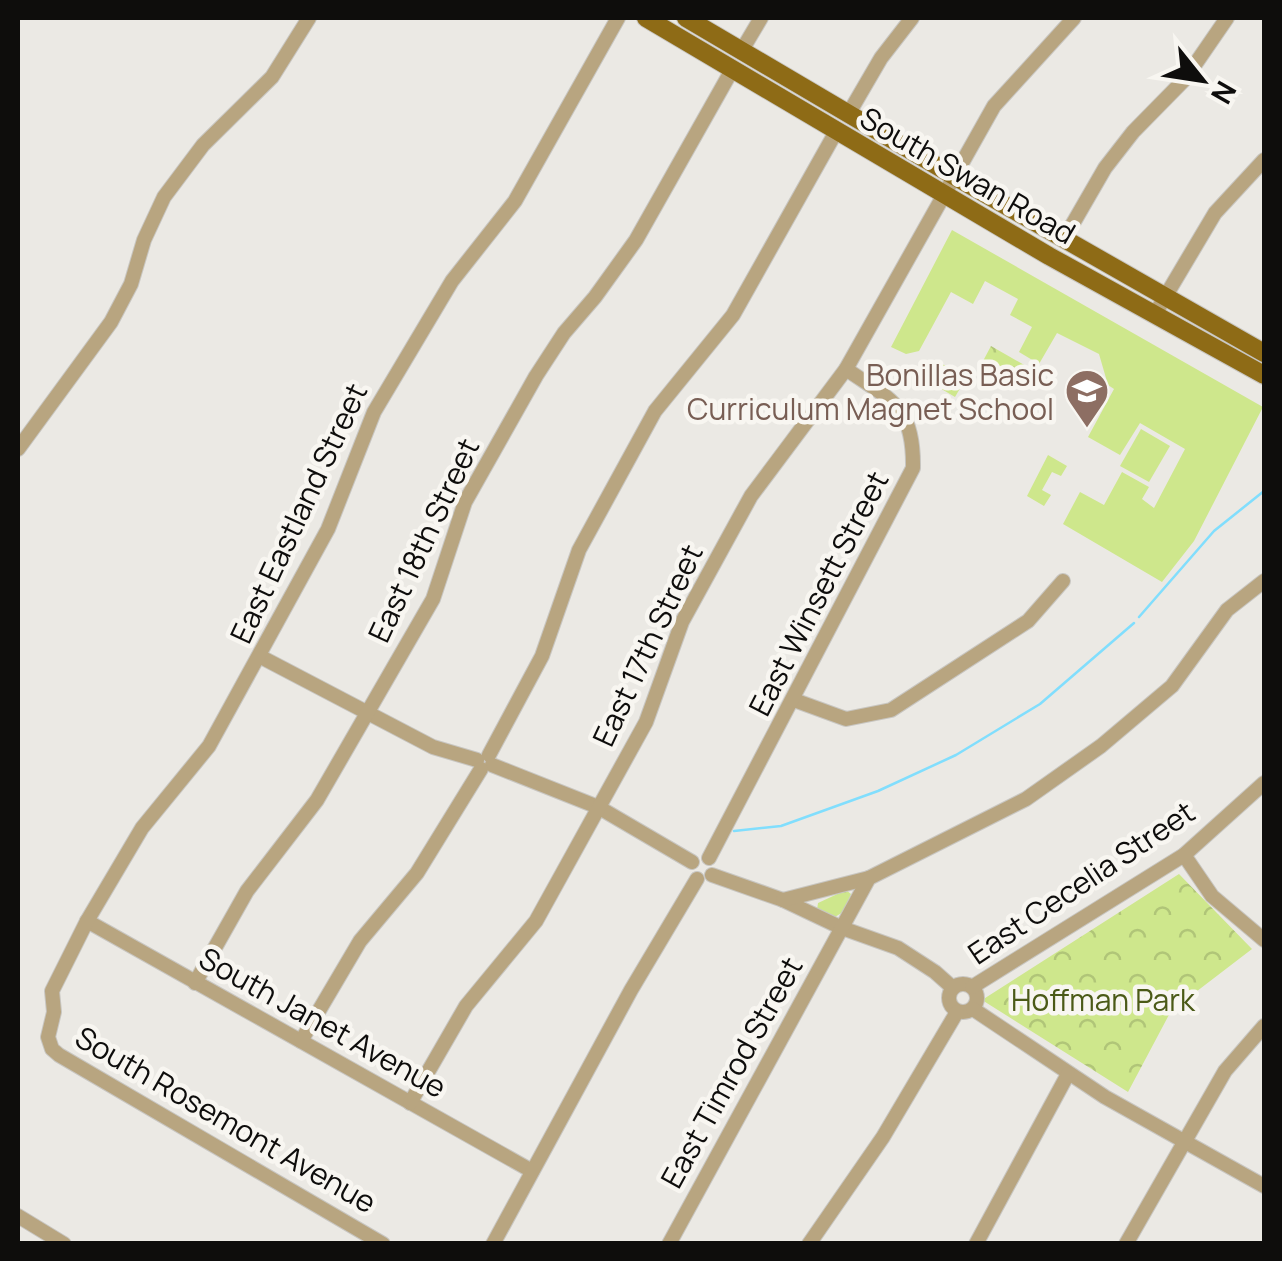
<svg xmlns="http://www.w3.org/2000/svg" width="1282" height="1261" font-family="Manrope,sans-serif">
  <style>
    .grass { fill: #cee78c }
    .forest { fill: url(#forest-crowns) }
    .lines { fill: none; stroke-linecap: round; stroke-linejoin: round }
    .stream { stroke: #81defd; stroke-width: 2.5 }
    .minor-casing { stroke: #c8c6c1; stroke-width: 16 }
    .major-casing { stroke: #c8c6c1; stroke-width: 20 }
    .minor { stroke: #b8a580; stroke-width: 14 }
    .major { stroke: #8e6b16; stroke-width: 18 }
    .labels { text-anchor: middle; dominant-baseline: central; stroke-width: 9; stroke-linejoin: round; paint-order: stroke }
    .street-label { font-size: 30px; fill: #0e0d0c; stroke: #f8f6f1 }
    .education-label { font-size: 30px; fill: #785e54; stroke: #f8f6f1; text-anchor: end }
    .park-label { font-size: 30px; fill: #4b5a17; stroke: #f8f6f1 }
  </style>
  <defs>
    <pattern id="forest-crowns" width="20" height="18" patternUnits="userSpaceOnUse" patternTransform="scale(2.5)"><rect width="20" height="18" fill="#cee78c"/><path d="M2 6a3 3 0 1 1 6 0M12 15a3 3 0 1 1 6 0" fill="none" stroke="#b0c578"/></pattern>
  </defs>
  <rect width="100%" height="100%" fill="#ebe9e4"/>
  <g class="grass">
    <path d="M952,230l311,177 -69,134 -32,41 -99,-58 17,-32 24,13 18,-33 27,15 -7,12 12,9 31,-59 -45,-26 -20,32 -32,-18 26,-48 -6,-4 -9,-31 -42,-21 -18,31 -20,-12 13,-25 -22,-12 8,-16 -33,-18 -12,23 -22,-12 -32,59 -13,3 -15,-7z"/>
    <path d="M939,362l27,16 -11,19 -27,-16z"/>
    <path d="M1141,429l29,17 -21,36 -29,-16z"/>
    <path d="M1048,455l19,11 -6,10 -9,-4 -10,18 9,5 -7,11 -17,-10z"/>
  </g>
  <g class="forest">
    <path d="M991,346l35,20 -8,14 -35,-19z"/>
    <path d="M1179,874l73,75 -81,62 -43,81 -146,-92z"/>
    <path d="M846,890l5,4 -8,18 -8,5 -18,-7 1,-7z"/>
  </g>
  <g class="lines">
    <g class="stream">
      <path d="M1139,617l75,-86 50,-40"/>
      <path d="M734,831l47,-5 97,-35 78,-36 84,-51 94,-81"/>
    </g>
    <defs>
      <g id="minor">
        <path d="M742,50l19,-32"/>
        <path d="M849,113l32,-55 31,-40"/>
        <path d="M1064,239l41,-71 28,-36 52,-53 42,-61"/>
        <path d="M1155,314l60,-101 49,-53"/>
        <path d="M18,449l93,-127 20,-38 13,-44 20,-43 39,-52 69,-68 37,-59"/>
        <path d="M261,657l172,90 44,13"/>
        <path d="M794,700l52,19 45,-9 137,-89 35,-40"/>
        <path d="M489,755l53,-99 37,-106 76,-139 78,-96 104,-185"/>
        <path d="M492,765l106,42 94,55"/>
        <path d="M1184,855l28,41 52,44"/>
        <path d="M709,858l204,-390c1,-62 -21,-67 -67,-99"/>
        <path d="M712,875l71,25 59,28 56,20 37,24 18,16"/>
        <path d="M783,900l86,-22"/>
        <path d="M87,921l445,250"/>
        <path d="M195,983l52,-92 70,-91 116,-201 32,-97 71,-126 28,-43 31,-36 41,-57 96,-170"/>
        <circle cx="963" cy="998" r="14"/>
        <path d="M972,987l212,-132 80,-72"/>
        <path d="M973,1009l132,88 159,89"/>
        <path d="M301,1041l59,-100 57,-68 64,-104"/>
        <path d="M410,1103l56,-97 70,-85 110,-199 36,-100 69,-126 95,-127 148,-263 80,-88"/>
        <path d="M18,1216l46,28"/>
        <path d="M383,1244l-324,-189 -7,-6 -4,-12 6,-25 -2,-21 35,-70 55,-93 67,-82 119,-217 46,-117 78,-131 63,-80 103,-183"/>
        <path d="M493,1244l138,-254 66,-111"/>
        <path d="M669,1244l200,-366 157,-79 75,-53 71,-60 55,-76 37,-29"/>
        <path d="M809,1244l74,-107 74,-125"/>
        <path d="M976,1244l92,-170"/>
        <path d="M1126,1244l99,-173 39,-45"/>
      </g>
      <g id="major">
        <path d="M646,18l403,238 215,119"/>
        <path d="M686,18l268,158 310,177"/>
      </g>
    </defs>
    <use href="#minor" class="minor-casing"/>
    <use href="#major" class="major-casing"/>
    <use href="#minor" class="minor"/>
    <use href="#major" class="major"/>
  </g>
  <defs>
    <symbol id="school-pin" viewBox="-11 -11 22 30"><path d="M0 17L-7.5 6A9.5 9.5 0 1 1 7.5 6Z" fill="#8d6e63" stroke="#f8f6f1"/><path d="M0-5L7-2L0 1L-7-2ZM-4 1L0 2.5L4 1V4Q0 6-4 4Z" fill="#fff"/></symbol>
  </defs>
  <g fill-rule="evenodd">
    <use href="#school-pin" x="1062" y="366" width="50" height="68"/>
  </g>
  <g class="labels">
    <g class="street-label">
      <text transform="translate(968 175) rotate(30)">South Swan Road</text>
      <text transform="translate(298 513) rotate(-65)">East Eastland Street</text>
      <text transform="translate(423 540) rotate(-65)">East 18th Street</text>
      <text transform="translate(818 593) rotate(-63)">East Winsett Street</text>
      <text transform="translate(647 645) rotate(-65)">East 17th Street</text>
      <text transform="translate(1081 882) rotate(-34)">East Cecelia Street</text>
      <text transform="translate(323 1022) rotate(29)">South Janet Avenue</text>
      <text transform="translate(731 1072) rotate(-61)">East Timrod Street</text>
      <text transform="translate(226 1119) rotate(30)">South Rosemont Avenue</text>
    </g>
    <g class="education-label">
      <text x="1054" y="374">Bonillas Basic<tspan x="1054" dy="34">Curriculum Magnet School</tspan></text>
    </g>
    <g class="park-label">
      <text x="1103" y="999">Hoffman Park</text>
    </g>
  </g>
  <rect width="1282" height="1261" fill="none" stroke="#0e0d0c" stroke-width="40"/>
  <g transform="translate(1202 80) rotate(120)" stroke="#f8f6f1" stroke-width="8" paint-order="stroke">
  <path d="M0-8L18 38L0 25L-18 38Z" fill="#0e0d0c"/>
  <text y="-15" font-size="28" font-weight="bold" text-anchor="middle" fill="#0e0d0c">N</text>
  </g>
</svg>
